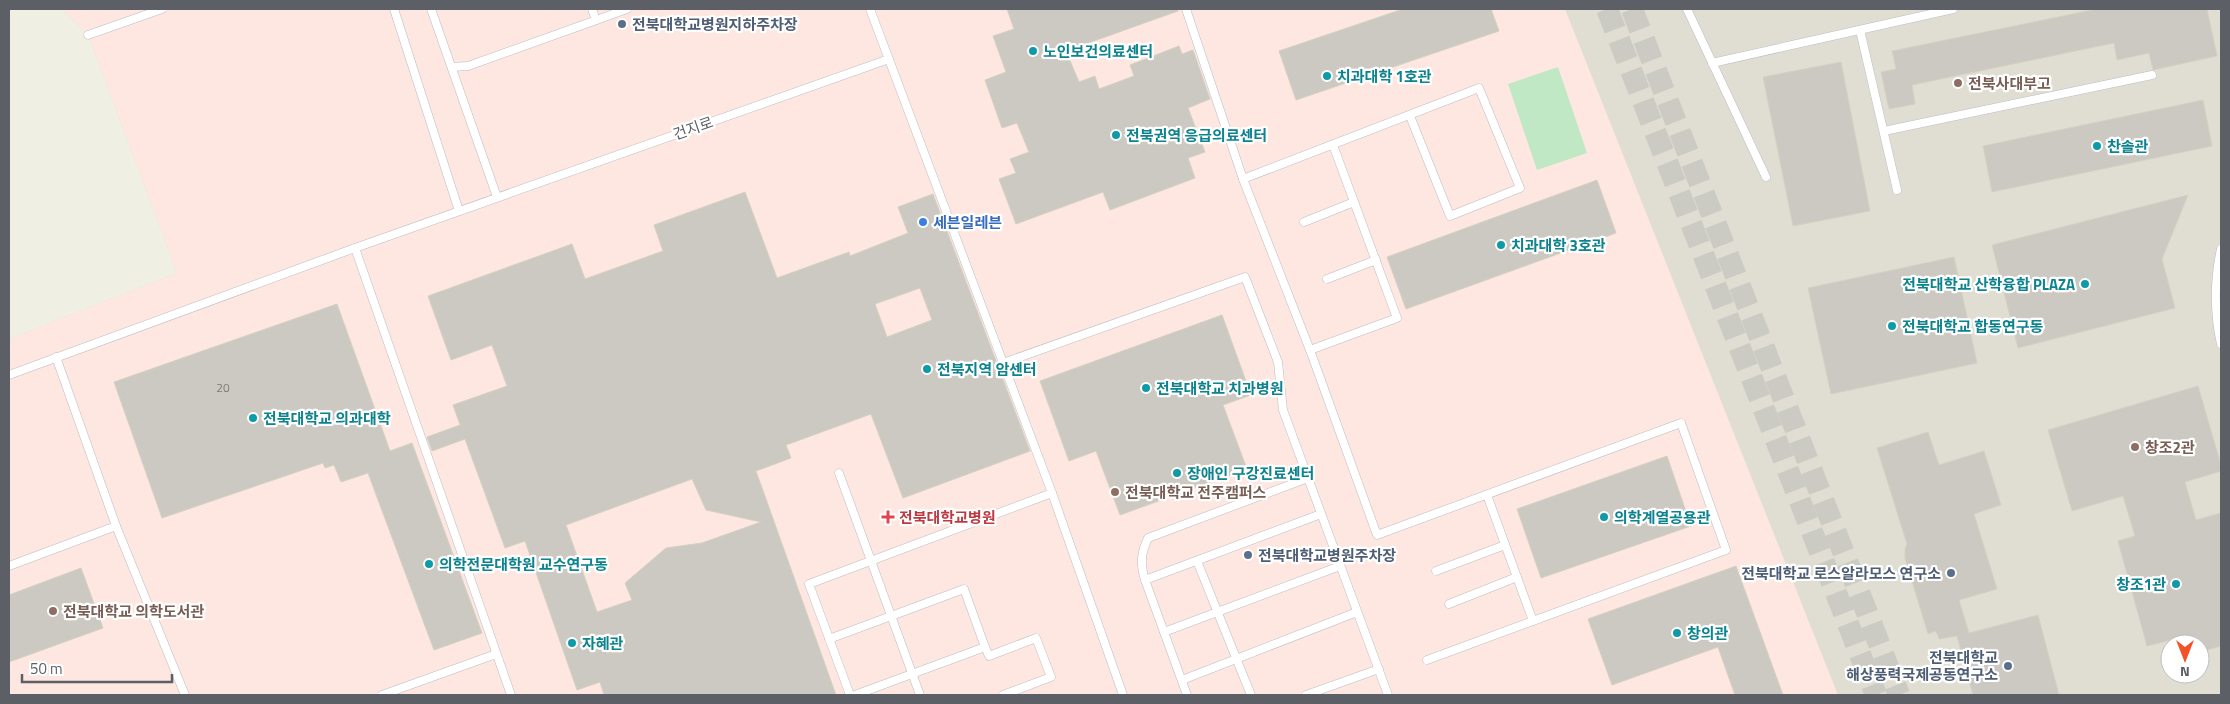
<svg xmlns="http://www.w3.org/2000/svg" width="2230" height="704" font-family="'Titillium Web','Noto Sans KR',sans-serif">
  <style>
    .education { fill: #e0ded3; fill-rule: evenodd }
    .medical { fill: #fde7e0 }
    .green { fill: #c0e8c5 }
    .building { fill: #cbc9c1; stroke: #d5d1c2; fill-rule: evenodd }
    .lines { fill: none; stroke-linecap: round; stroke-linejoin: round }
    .secondary-tunnel { stroke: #cbcbc4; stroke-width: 22; stroke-dasharray: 22 11; stroke-linecap: butt }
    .lane-casing { stroke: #bcbdc4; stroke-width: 9 }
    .lane { stroke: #fff; stroke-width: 8 }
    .service-dot { fill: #5c6f8a; stroke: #fff; stroke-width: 2 }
    .culture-dot { fill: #0f9aa8; stroke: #fff; stroke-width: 2 }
    .education-dot { fill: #8d6e63; stroke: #fff; stroke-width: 2 }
    .shop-dot { fill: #3f7fe0; stroke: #fff; stroke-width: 2 }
    .health-dot { fill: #e0444e; stroke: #fff; stroke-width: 2 }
    .labels { text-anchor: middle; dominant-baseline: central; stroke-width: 4.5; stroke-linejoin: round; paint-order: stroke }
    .number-label { font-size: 12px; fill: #787a7d }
    .service-label { font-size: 15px; font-weight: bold; fill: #4e5e75; stroke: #fff; text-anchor: start }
    .culture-label { font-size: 15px; font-weight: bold; fill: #0d838f; stroke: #fff; text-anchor: start }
    .education-label { font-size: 15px; font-weight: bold; fill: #785e54; stroke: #fff; text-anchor: start }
    .street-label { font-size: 15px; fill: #5c5f66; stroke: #fff }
    .shop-label { font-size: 15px; font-weight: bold; fill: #366cbe; stroke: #fff; text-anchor: start }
    .health-label { font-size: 15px; font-weight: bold; fill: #be3a42; stroke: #fff; text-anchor: start }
  </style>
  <rect width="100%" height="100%" fill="#f0efe4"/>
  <path class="education" d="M62,9h2159v686h-2212v-356l168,-66 -89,-238zM2170,644h30v30h-30z"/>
  <path class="medical" d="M62,9h1503l273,686h-1829v-356l168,-66 -89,-238z"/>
  <path class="green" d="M1558,67l29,86 -50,17 -29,-86z"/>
  <g class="building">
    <path d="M1007,9h171v2l-112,40 13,31 16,-6 4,13 35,-13 -4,-11 49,-19 3,8 11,-4 17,49 -22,9 17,44 -17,6 7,20 -85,32 -7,-18 -87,32 -17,-45 17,-6 -6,-14 19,-7 -12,-29 -15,5 -17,-48 21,-8 -13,-36 21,-7z"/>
    <path d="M1403,9h88l8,22 -203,69 -17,-49z"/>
    <path d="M2097,9h110l10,47 -64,14 -4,-17 -32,7 -3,-17 -202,42 3,19 -26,5 -8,-37 15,-3 -4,-18z"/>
    <path d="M1841,62l29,149 -77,15 -30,-149z"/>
    <path d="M2203,100l9,46 -220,46 -9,-46z"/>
    <path d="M1597,180l19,53 -210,76 -19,-52z"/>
    <path d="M745,192l32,86 72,-26 1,4 58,-23 -10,-26 35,-13 97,257 -127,47 -32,-84 -85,31 5,13 -35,13 80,224h-232l-4,-13 -23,8 -52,-149 -20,7 -40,-109 -33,12 -5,-14 33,-12 -7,-20 54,-19 -15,-41 -41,15 -23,-64 144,-52 13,35 78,-28 -9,-26zM920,288l12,32 -45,17 -12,-33zM692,479l14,31 55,12 -59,21 -36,5 -41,35 7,17 -35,12 -31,-87z"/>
    <path d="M2188,195l-26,64 13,49 -157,40 -26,-103z"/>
    <path d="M1954,257l23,106 -146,31 -23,-106z"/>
    <path d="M337,304l53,147 22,-8 70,190 -48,17 -66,-177 -27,9 -7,-17 -9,3 -2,-5 -161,55 -48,-136z"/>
    <path d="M1222,315l29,80 -28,10 24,64 -127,46 -24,-64 -27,10 -29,-80z"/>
    <path d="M2198,386l23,79v6l-36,11 11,38 25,-7v133l-21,6v-8h-11l-2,-8 -40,10 -29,-105 17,-5 -12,-40 -51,15 -24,-81z"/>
    <path d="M1928,432l11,33 45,-14 17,54 -27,9 23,75 -38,11 10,33 69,-18 21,80h-86l-16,-59 -18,3 -3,-8 -8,3 -23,-76v-9l2,-5 -30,-96z"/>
    <path d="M1667,456l24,70 -150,52 -24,-69z"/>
    <path d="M1736,566l47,129h-48l-17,-48 -106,38 -24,-66z"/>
    <path d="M81,568l22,60 -94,34v-67z"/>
  </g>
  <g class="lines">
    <g class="secondary-tunnel">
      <path d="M1607,9l269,686"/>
      <path d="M1632,9l267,686"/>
    </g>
    <defs>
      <g id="lane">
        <path d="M394,9l65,202"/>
        <path d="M431,9l66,188"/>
        <path d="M592,9l4,11"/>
        <path d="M870,9l182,484 71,202"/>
        <path d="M1186,9l57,170 67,171 67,185 304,-112 45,127 -299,110"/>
        <path d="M1687,9l79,168"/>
        <path d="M1860,30l37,160"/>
        <path d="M88,35l74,-26"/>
        <path d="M1712,63l241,-54"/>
        <path d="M452,67l16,-1 159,-57"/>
        <path d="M1884,131l268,-56"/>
        <path d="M1243,179l236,-91 41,100 -70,28 -40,-100"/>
        <path d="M1304,222l50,-20"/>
        <path d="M355,248l156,447"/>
        <path d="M2221,249c-7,32 -7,63 0,95"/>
        <path d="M1327,279l49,-19"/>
        <path d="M1310,350l87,-32 -64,-173"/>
        <path d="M56,357l60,169 69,169"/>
        <path d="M1003,363l242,-86 33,85 5,48 105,285"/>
        <path d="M9,375l346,-127 534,-189"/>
        <path d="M839,473l81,222"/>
        <path d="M1487,495l46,126"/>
        <path d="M1197,561l54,134"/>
        <path d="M9,566l107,-40"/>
        <path d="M1436,571l69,-26"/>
        <path d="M1145,580c-5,-16 -4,-27 3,-42l160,-60"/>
        <path d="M1449,604l68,-27"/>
        <path d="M1164,632l176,-66"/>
        <path d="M829,639l135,-50 21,58 -130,48"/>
        <path d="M985,647l4,9 47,-18 15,39 -48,18"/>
        <path d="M1182,680l175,-68"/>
        <path d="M382,695l114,-41"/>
        <path d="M850,695l-41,-111 243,-91"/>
        <path d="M1187,695l-42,-115 176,-66"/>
        <path d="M1306,695l73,-26"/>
      </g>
    </defs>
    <use href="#lane" class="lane-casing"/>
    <use href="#lane" class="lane"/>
  </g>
  <g class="service-dot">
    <circle cx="622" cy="24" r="5"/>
    <circle cx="1248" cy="555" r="5"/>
    <circle cx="1951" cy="573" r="5"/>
    <circle cx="2008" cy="666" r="5"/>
  </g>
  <g class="culture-dot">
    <circle cx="1033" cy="51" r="5"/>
    <circle cx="1327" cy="76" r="5"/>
    <circle cx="1116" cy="135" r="5"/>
    <circle cx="2097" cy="146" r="5"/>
    <circle cx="1501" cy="245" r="5"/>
    <circle cx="2085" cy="284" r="5"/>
    <circle cx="1892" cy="326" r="5"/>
    <circle cx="927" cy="369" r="5"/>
    <circle cx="1146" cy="388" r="5"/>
    <circle cx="253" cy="418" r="5"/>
    <circle cx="1177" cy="473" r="5"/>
    <circle cx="1604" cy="517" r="5"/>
    <circle cx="429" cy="564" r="5"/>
    <circle cx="2176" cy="584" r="5"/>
    <circle cx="1677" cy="633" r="5"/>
    <circle cx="572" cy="643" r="5"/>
  </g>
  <g class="education-dot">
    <circle cx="1958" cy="83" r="5"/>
    <circle cx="2135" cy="447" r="5"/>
    <circle cx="1115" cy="492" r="5"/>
    <circle cx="53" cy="611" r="5"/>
  </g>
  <circle class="shop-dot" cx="923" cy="222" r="5"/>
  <path class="health-dot" d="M885.5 509.5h5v5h5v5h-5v5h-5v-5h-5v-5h5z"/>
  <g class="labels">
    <g class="number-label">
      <text x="223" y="387">20</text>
    </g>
    <g class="service-label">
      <text x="632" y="24">전북대학교병원지하주차장</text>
      <text x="1258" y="555">전북대학교병원주차장</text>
      <text x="1941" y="573" text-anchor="end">전북대학교 로스알라모스 연구소</text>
      <text x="1998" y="657" text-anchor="end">전북대학교<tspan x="1998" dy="17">해상풍력국제공동연구소</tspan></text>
    </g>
    <g class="culture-label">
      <text x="1043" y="51">노인보건의료센터</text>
      <text x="1337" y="76">치과대학 1호관</text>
      <text x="1126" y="135">전북권역 응급의료센터</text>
      <text x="2107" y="146">찬솔관</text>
      <text x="1511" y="245">치과대학 3호관</text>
      <text x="2075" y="284" text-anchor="end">전북대학교 산학융합 PLAZA</text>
      <text x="1902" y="326">전북대학교 합동연구동</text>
      <text x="937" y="369">전북지역 암센터</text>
      <text x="1156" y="388">전북대학교 치과병원</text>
      <text x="263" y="418">전북대학교 의과대학</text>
      <text x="1187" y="473">장애인 구강진료센터</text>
      <text x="1614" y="517">의학계열공용관</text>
      <text x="439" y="564">의학전문대학원 교수연구동</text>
      <text x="2166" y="584" text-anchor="end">창조1관</text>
      <text x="1687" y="633">창의관</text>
      <text x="582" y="643">자혜관</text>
    </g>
    <g class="education-label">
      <text x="1968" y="83">전북사대부고</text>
      <text x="2145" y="447">창조2관</text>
      <text x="1125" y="492">전북대학교 전주캠퍼스</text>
      <text x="63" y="611">전북대학교 의학도서관</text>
    </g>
    <g class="street-label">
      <text transform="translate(693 128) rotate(-19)">건지로</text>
    </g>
    <g class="shop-label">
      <text x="933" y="222">세븐일레븐</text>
    </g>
    <g class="health-label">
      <text x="899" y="517">전북대학교병원</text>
    </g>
  </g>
  <rect width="2230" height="704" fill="none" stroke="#5c5f66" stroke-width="20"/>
  <g transform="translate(2185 659) rotate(180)"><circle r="24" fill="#ffffff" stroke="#bebfc2"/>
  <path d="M0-4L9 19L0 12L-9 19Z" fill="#f35127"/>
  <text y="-8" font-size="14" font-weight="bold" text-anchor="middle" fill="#5c5f66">N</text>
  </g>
  <path d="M22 674v8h150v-8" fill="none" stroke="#5c5f66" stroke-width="2.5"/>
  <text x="30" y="674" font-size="15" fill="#5c5f66" stroke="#ffffff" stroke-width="4" paint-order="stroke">50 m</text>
</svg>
